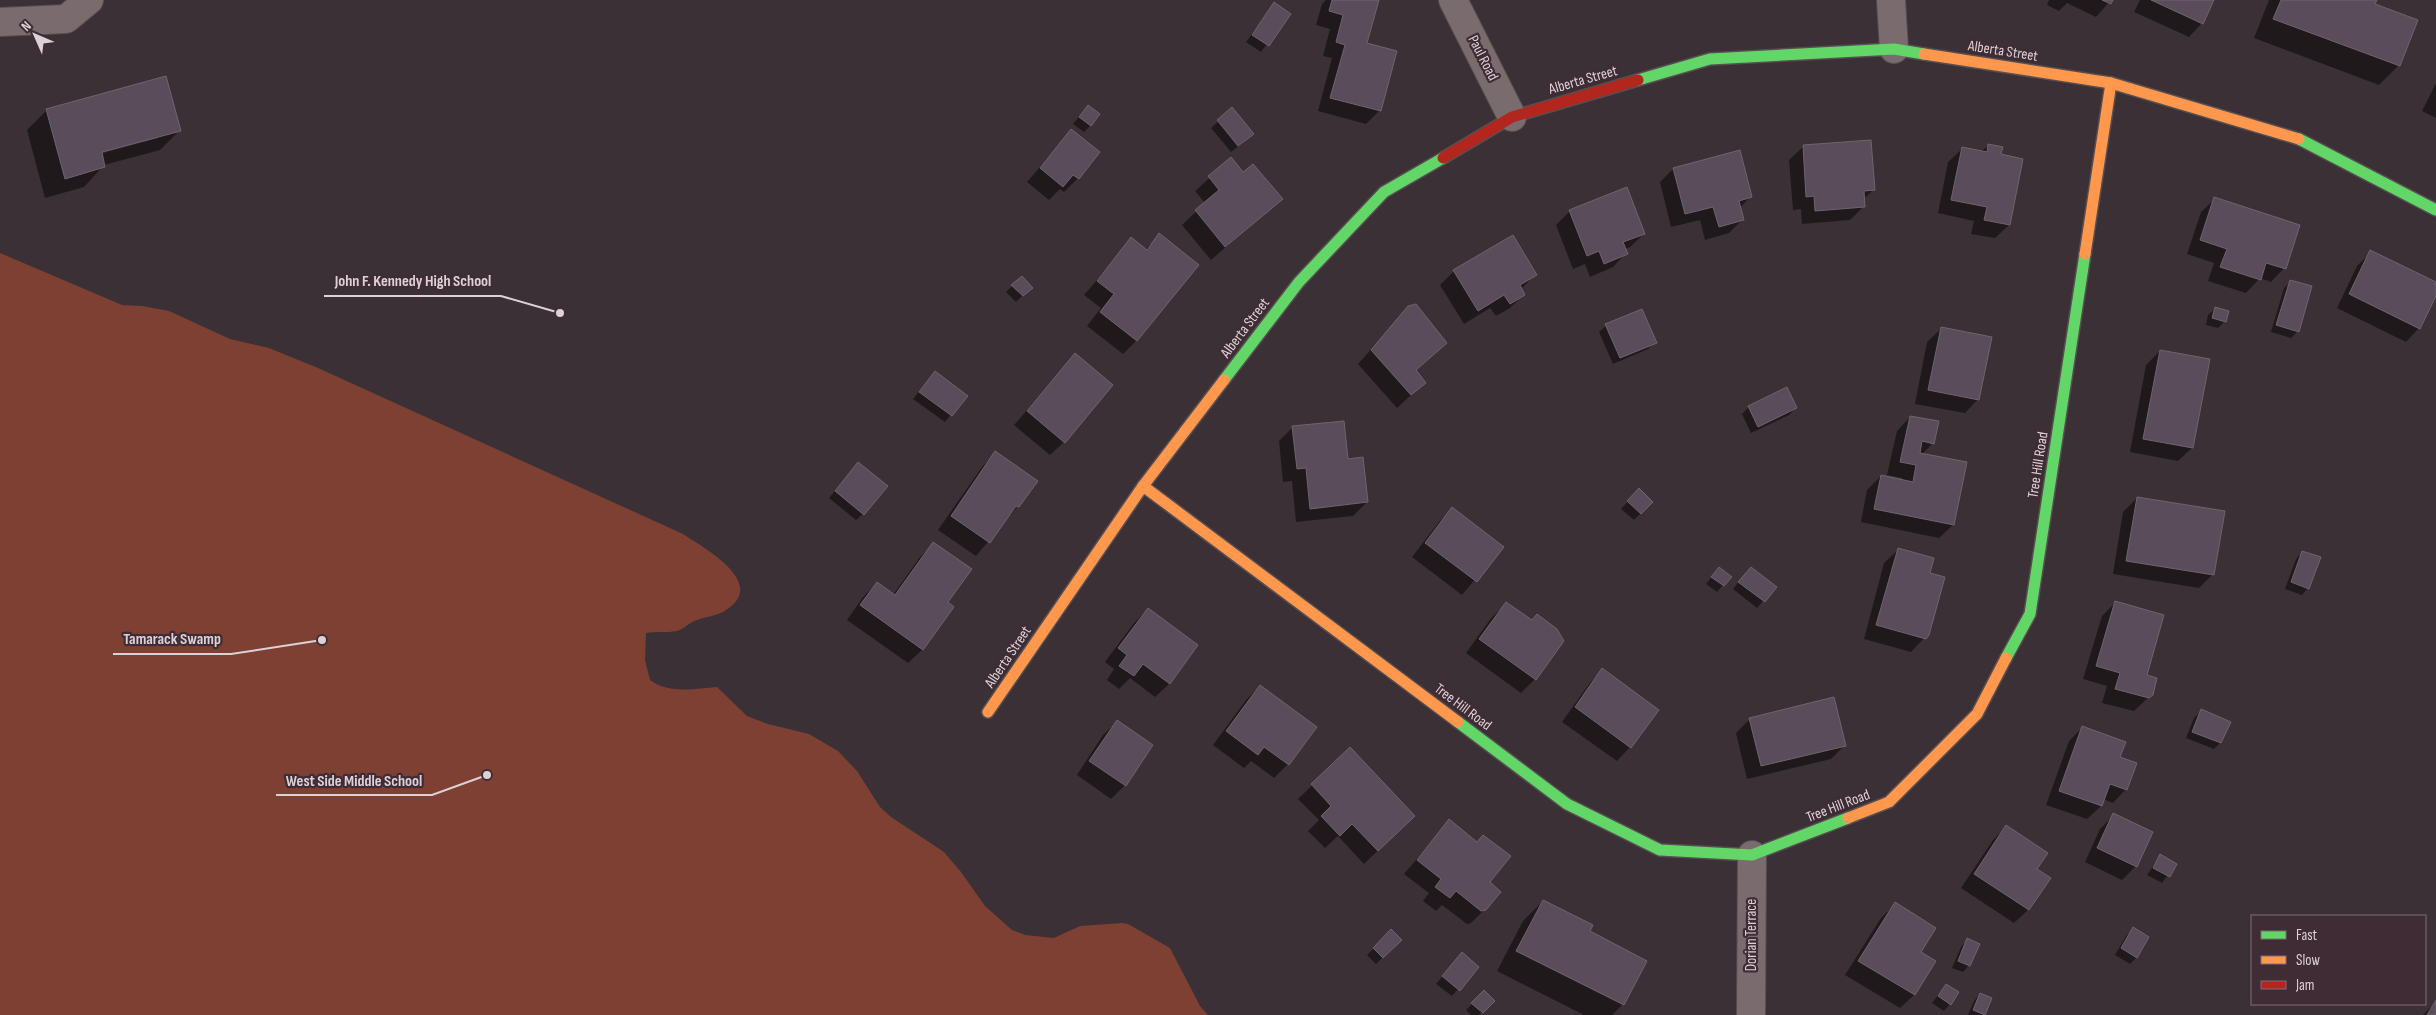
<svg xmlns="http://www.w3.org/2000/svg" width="2436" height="1015" font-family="'Sofia Sans Condensed',sans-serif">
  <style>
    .green { fill: #7e4032 }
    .shadow { fill: #0007; fill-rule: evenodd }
    .building { fill: #5b4c5b; stroke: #6e656b }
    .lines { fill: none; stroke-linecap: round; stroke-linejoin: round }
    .street-casing { stroke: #574e52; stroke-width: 30 }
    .fast-casing { stroke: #574e52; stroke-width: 14 }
    .slow-casing { stroke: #574e52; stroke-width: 14 }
    .jam-casing { stroke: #574e52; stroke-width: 14 }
    .street { stroke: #7a6c6e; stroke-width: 28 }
    .fast { stroke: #63d668; stroke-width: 11 }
    .slow { stroke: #ff974d; stroke-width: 11 }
    .jam { stroke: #b3261e; stroke-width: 11 }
    .labels { text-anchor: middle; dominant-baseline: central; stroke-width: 4.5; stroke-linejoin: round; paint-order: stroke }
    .street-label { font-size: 15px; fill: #ddd1d7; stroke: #3f2c35 }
    .leader { fill: none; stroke: #ddd1d7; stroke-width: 2 }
    .callout-dot { fill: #ddd1d7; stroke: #3f2c35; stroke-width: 2 }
    .callout-label { font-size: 16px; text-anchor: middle; font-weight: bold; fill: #ddd1d7; stroke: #3f2c35; stroke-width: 4.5; stroke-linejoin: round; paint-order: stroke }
  </style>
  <rect width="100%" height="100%" fill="#3b3035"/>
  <path class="green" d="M0,253l122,52 20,1 27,5 61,28 39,9 49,20 365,166c23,15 88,51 40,78 -8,4 -18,5 -26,8 -7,2 -13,9 -20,11 -10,2 -22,0 -31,2l-1,27 5,20c18,14 46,9 67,7l30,29 21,8 41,10 29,17 19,20 23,36 11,10 53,35 17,20 24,34 27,24 13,5 29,3 26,-12 42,-3 6,1 42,24 30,58 8,9h-1208z"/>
  <g class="shadow">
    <path d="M1326,0h47l-7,44 29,8 -16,59 -13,13 -48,-13 14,-53 -9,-2 7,-27 -14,-4 6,-21z"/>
    <path d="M2049,0h62l-15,17 -29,-14 -8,8 -12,-6z"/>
    <path d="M2140,0h73l-11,23 -13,14 -55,-25z"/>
    <path d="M2269,0h106l-1,5 25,60 -20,20 -125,-47z"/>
    <path d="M1274,4l15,10 -28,38 -15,-10z"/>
    <path d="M2436,83v35l-14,-7z"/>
    <path d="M1088,106l2,20 -6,6 -11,-8z"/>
    <path d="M1232,109l14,31 -15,12 -20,-24z"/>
    <path d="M47,110l133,20 -20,20 -56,15 -20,22 -39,11 -18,-68zM158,136v2l-62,17 -1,-2z"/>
    <path d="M1071,131l7,47 -14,14 -4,-3 -11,11 -22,-18z"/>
    <path d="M1989,145l11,10 9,70 -14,13 -24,-4 3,-13 -36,-8 10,-51 14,-13 19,3z"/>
    <path d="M1803,147l71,42 -11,11 1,6 -14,14 -48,4 -1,-15 -8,1 -4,-50z"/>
    <path d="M1231,159l12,15 38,25 -70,61 -29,-35 23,-22 -10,-12z"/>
    <path d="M1673,169l77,28 -10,11 3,11 -14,14 -24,7 -5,-20 -29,7 -11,-45z"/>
    <path d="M1626,188l18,46 -14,13 -5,2 1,4 -13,14 -23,10 -5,-13 -12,5 -17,-44 13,-13z"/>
    <path d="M2215,199l69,69 -13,14 -11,-4 -14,15 -38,-12 6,-18 -27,-9 14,-42z"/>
    <path d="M1159,235l38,30 -61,76 -13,13 -36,-28 14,-18 -17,-13 48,-56 13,11z"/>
    <path d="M2371,252l65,31v10l-17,35 -13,14 -69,-34 20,-42z"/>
    <path d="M1454,271l81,4 -13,13 2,6 -14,14 -14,8 -6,-8 -26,16 -24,-39z"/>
    <path d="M1022,277l2,17 -8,8 -10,-10z"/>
    <path d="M2291,282l7,49 -7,7 -20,-6 13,-44z"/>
    <path d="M1409,307l23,49 -17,15 9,12 -27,25 -39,-44z"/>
    <path d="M2215,309l10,12 -7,7 -12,-3 2,-10z"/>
    <path d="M1606,326l49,16 -7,7 -35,15 -14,-32z"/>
    <path d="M1941,329l37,70 -13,14 -50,-9 12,-62z"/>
    <path d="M2160,351l32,97 -14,13 -48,-9 16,-87z"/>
    <path d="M1075,355l-11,87 -14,13 -36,-30z"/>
    <path d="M935,372l31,24 -21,26 -32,-23z"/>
    <path d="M1749,407l47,1 -7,7 -38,18 -9,-19z"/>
    <path d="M1910,417l23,26 -11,11 31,71 -14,13 -78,-16 6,-32 14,-14 21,5v-3l-15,-3 10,-44z"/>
    <path d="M1293,427l53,33 21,42 -14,14 -57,6 -4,-41 -9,1 -4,-41z"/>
    <path d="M995,453l23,53 -42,50 -38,-26 44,-63z"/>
    <path d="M852,470l11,44 -7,6 -27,-22z"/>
    <path d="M1639,490l13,12 -18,18 -13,-11z"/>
    <path d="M2137,498l76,76 -14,14 -86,-14 10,-62z"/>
    <path d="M1452,509l50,38 -40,48 -50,-38 27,-35z"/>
    <path d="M934,543l12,59 6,5 -30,43 -14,13 -61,-43 16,-23 14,-14 16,12 27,-38z"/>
    <path d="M1898,550l31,24 -1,60 -17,18 -47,-13 20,-76z"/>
    <path d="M2302,552l6,36 -6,7 -17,-6 11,-30z"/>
    <path d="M1719,568l11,9 -13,15 -11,-8z"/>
    <path d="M1744,575l31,12 -18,21 -24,-19z"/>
    <path d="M2115,603l37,91 -18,17 -32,-8 5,-17 -24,-7 19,-63z"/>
    <path d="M1506,604l56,37 -27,38 -14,14 -55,-40 26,-36z"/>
    <path d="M1148,609l49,37 -28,38 -14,13 -25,-19 -11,11 -12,-9 7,-11 -9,-7 29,-39z"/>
    <path d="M1602,670l28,77 -13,14 -55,-39 27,-38z"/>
    <path d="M1260,686l28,78 -14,14 -23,-17 -7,7 -31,-23 33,-45z"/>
    <path d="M2201,711l28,11 -9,21 -6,6 -28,-11 8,-20z"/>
    <path d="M1750,719l94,27 -13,13 -84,20 -11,-46z"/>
    <path d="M1117,722l8,63 -14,14 -34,-24 26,-40z"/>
    <path d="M2082,728l36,30 8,31 -13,14 -10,-4 -2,7 -14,13 -41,-14 23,-64z"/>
    <path d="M1350,749l50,80 -36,35 -26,-28 -13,12 -17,-17 11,-11 -21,-21z"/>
    <path d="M2114,815l22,51 -14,14 -37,-18 15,-33z"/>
    <path d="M1449,821l39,62 -3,26 -14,14 -4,1 -25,-19 -6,6 -13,-10 6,-8 -25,-19z"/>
    <path d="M2006,827l30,42 13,9 -21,32 -14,13 -53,-35 32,-48z"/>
    <path d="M2160,856l15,8 -13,19 -15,-8z"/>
    <path d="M1543,901l45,31 57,29 -22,43 -11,11h-28l-87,-44 26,-50z"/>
    <path d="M1895,904l24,48 15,9 -20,34 -14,13 -55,-33 36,-57z"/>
    <path d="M2133,929l15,9 -12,20 -6,6 -15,-9 11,-19z"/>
    <path d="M1391,931l9,9 -24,24 -9,-9z"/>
    <path d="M1967,940l2,25 -6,7 -11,-4 9,-21z"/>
    <path d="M1455,961l22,6 -25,29 -16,-12z"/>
    <path d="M1946,985l4,19 -6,7 -12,-8z"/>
    <path d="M1484,992l9,9 -14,14h-8l-5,-5z"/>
    <path d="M1980,994l10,4 -7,17h-15l6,-14z"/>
    <path d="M2436,1002v13h-13z"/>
  </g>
  <g class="building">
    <path d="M1332,0h47l-12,43 30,8 -16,60 -51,-13 15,-53 -9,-3 7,-27 -14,-4z"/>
    <path d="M2102,0h11l-2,4z"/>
    <path d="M2151,0h63l-11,24z"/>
    <path d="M2281,0h96l-2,4 43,16 -18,46 -127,-47z"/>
    <path d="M1274,2l17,12 -22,32 -17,-11z"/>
    <path d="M166,76l15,55 -79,21 3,15 -40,12 -19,-70z"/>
    <path d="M1088,105l12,9 -9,12 -12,-9z"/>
    <path d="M1232,107l22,27 -16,12 -21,-26z"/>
    <path d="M1071,129l29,23 -21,27 -6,-4 -10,12 -23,-19z"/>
    <path d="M1871,140l4,50 -11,1 1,16 -50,4 -1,-15 -8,1 -3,-52z"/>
    <path d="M1988,144l15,3 -2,7 22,5 -13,66 -26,-5 3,-13 -36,-7 11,-53 25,5z"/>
    <path d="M1740,150l12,47 -13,4 5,19 -25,7 -6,-20 -28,7 -12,-46z"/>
    <path d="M1231,157l12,15 10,-8 30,35 -58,48 -30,-37 24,-20 -11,-14z"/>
    <path d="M1627,187l18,47 -22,8 5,12 -24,10 -5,-13 -12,5 -18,-46z"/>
    <path d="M2214,197l86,28 -14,44 -20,-6 -5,17 -41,-13 7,-18 -27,-9z"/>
    <path d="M1159,233l40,32 -62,76 -37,-29 14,-18 -17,-13 34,-44 16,13z"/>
    <path d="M1513,235l24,40 -17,10 5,10 -15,9 -6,-9 -26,16 -25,-41z"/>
    <path d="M2370,250l66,32v14l-16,33 -71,-35z"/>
    <path d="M1022,276l11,12 -10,8 -12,-11z"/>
    <path d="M2290,280l22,6 -13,46 -23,-7z"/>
    <path d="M1416,304l31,39 -31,27 10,13 -15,12 -40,-45 37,-44z"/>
    <path d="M2215,307l14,4 -3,11 -14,-4z"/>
    <path d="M1642,309l15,34 -37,15 -15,-34z"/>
    <path d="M1941,327l51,10 -13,63 -51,-10z"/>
    <path d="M2160,350l50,9 -17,89 -50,-9z"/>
    <path d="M1075,353l38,32 -48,58 -38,-32z"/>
    <path d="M935,371l33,25 -16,20 -33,-24z"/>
    <path d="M1787,387l10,21 -39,19 -10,-21z"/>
    <path d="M1910,416l29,5 -5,23 -12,-3 -2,12 47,9 -13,63 -80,-16 7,-34 32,7 3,-17 -16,-3z"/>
    <path d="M1344,421l4,38 15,-2 5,45 -58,7 -4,-41 -9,1 -5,-43z"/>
    <path d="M995,451l43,30 -19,26 -3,-1 -26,37 -39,-27z"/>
    <path d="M858,462l30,24 -24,29 -29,-24z"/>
    <path d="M1639,488l14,14 -12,12 -14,-13z"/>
    <path d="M2137,497l88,14 -11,64 -88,-14z"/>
    <path d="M1452,507l52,40 -27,35 -52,-39z"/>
    <path d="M933,542l39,27 -24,33 6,5 -31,43 -63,-45 17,-23 18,13z"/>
    <path d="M1898,548l36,10 -4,15 15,4 -16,58 -3,4 -50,-14z"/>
    <path d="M2302,551l19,6 -12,32 -18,-7z"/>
    <path d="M1719,567l13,10 -8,9 -13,-9z"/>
    <path d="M1751,567l26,20 -12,15 -27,-20z"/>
    <path d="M2115,601l49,14 -17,60 10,3 -4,17 -4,3 -34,-9 5,-16 -24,-7z"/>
    <path d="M1506,602l26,18 5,-6 20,15 7,12 -28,39 -57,-41z"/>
    <path d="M1148,608l50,37 -28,39 -27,-20 -9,12 -15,-10 8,-11 -9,-7z"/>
    <path d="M1602,668l57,42 -28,38 -56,-41z"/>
    <path d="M1260,685l57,42 -28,38 -25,-18 -6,8 -32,-24z"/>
    <path d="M1834,697l12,49 -85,20 -12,-48z"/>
    <path d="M2201,709l30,13 -10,21 -29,-11z"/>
    <path d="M1117,720l36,25 -27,41 -37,-25z"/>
    <path d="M2082,726l44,16 -6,15 17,6 -10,27 -17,-6 -8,22 -43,-15z"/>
    <path d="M1350,747l65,69 -37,35 -26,-27 -12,12 -19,-20 10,-10 -20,-22z"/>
    <path d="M2113,813l40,19 -16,35 -40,-19z"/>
    <path d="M1449,819l28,23 6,-7 28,21 -21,26 11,10 -15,18 -5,1 -25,-20 -6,7 -15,-11 6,-8 -24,-19z"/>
    <path d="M2006,825l42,28 -11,16 14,9 -22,32 -55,-36z"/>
    <path d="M2160,854l17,10 -7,13 -17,-9z"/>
    <path d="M1543,900l50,25 -3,6 57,30 -23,44 -108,-54z"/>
    <path d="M1895,902l41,26 -15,24 15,9 -21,34 -57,-34z"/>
    <path d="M2133,927l16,10 -12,21 -16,-10z"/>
    <path d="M1391,929l11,11 -19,18 -10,-10z"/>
    <path d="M1967,938l13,6 -10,22 -12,-5z"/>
    <path d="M1462,952l17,15 -19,24 -18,-15z"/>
    <path d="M1946,984l13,8 -8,13 -13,-9z"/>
    <path d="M1484,990l11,11 -12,12 -12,-10z"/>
    <path d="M1980,993l12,5 -7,17 -12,-5z"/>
    <path d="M2436,1000v15h-9z"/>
  </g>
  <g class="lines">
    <defs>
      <g id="street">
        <path d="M1453,0l59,117"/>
        <path d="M1891,0l3,49"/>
        <path d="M0,22l66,-3 23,-19"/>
        <path d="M1751,1015l1,-160"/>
      </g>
      <g id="fast">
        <path d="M1638,80l72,-21 184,-10 30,5"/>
        <path d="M2299,139l137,71"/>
        <path d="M1224,380l75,-98 85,-90 59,-34"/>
        <path d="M2006,658l24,-44 55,-360"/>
        <path d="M1458,722l109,82 93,46 92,5 96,-37"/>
      </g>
      <g id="slow">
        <path d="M1924,54l187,29 188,56"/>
        <path d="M2085,254l26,-171"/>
        <path d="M1143,486l315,236"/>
        <path d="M988,712l155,-226 81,-106"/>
        <path d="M1848,818l41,-16 88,-88 29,-56"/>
      </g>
      <path id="jam" d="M1443,158l69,-41 126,-37"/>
    </defs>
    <use href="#street" class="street-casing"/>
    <use href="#fast" class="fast-casing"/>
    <use href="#slow" class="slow-casing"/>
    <use href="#jam" class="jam-casing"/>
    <use href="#street" class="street"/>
    <use href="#fast" class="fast"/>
    <use href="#slow" class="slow"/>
    <use href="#jam" class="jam"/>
  </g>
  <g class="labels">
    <g class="street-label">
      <text transform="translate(2003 51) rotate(9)">Alberta Street</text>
      <text transform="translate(1483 58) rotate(63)">Paul Road</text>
      <text transform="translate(1583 80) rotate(-16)">Alberta Street</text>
      <text transform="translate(1245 328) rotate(-53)">Alberta Street</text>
      <text transform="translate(2038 465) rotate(-81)">Tree Hill Road</text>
      <text transform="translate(1008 657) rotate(-56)">Alberta Street</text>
      <text transform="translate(1463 707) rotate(37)">Tree Hill Road</text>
      <text transform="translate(1838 806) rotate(-21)">Tree Hill Road</text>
      <text transform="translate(1751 935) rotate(-90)">Dorian Terrace</text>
    </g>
  </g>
  <path class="leader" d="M560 313L501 296H324M322 640L231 654H113M487 775L432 795H276"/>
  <g class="callout-dot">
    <circle cx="560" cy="313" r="5"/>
    <circle cx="322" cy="640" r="5"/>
    <circle cx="487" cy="775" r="5"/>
  </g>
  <g class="callout-label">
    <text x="413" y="286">John F. Kennedy High School</text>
    <text x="172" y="644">Tamarack Swamp</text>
    <text x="354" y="786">West Side Middle School</text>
  </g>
  <rect x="2251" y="915" width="175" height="90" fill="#3f2c35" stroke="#7e6e76"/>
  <rect x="2261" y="931" width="25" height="8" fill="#63d668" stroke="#7e6e76"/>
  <text x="2296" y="940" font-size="15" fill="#ddd1d7">Fast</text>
  <rect x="2261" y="956" width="25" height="8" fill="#ff974d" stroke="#7e6e76"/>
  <text x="2296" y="965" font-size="15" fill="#ddd1d7">Slow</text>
  <rect x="2261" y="981" width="25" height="8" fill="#b3261e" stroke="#7e6e76"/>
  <text x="2296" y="990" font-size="15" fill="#ddd1d7">Jam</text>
  <g transform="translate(35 35) rotate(315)" stroke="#3f2c35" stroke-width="4" paint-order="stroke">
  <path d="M0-4L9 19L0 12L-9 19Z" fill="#ddd1d7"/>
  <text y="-8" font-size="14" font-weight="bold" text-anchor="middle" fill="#ddd1d7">N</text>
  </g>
</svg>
